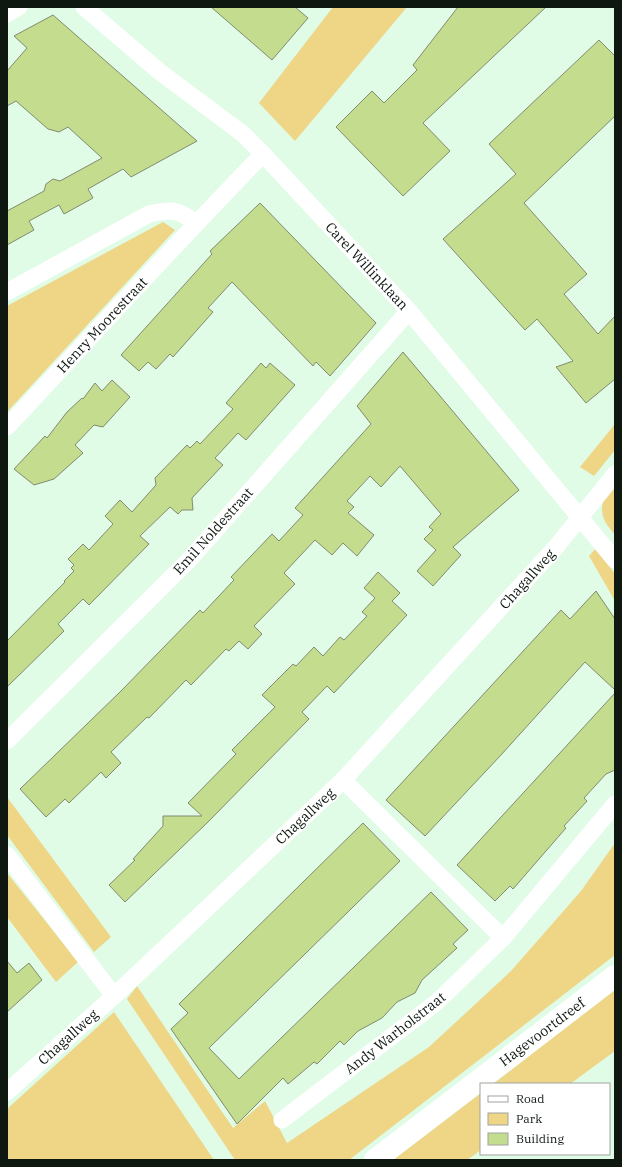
<svg xmlns="http://www.w3.org/2000/svg" width="622" height="1167" font-family="'IBM Plex Serif',serif">
  <style>
    .green { fill: #efd586 }
    .building { fill: #c3dc8d; stroke: #828b70 }
    .lines { fill: none; stroke-linecap: round; stroke-linejoin: round }
    .street { stroke: #fff; stroke-width: 17 }
    .secondary { stroke: #fff; stroke-width: 22 }
    .labels { text-anchor: middle; dominant-baseline: central; stroke-width: 3.5; stroke-linejoin: round; paint-order: stroke }
    .street-label { font-size: 14px; fill: #0e1811; stroke: #fff }
  </style>
  <rect width="100%" height="100%" fill="#e0fce7"/>
  <g class="green">
    <path d="M333,7h74l-112,134 -36,-38z"/>
    <path d="M163,222l12,8 -168,182v-106z"/>
    <path d="M615,424v26l-21,26 -14,-9z"/>
    <path d="M615,487v48c-13,-16 -16,-21 -10,-42z"/>
    <path d="M596,548l19,26v27l-26,-45z"/>
    <path d="M7,797l104,140 -17,15 -87,-117z"/>
    <path d="M615,843v112l-266,205h-114l-108,-161 10,-13 96,142 32,-27 22,42 142,-96 82,-76 70,-80z"/>
    <path d="M7,873l71,89 -22,20 -49,-65z"/>
    <path d="M615,990v61l-45,33h-77z"/>
    <path d="M114,1012l100,148h-207v-51z"/>
    <path d="M481,1093v57l-14,10h-74z"/>
  </g>
  <g class="building">
    <path d="M211,7h84l13,11 -36,42z"/>
    <path d="M458,7h88l-123,116 27,28 -47,45 -67,-69 36,-36 12,12 33,-33 -4,-5z"/>
    <path d="M53,15l144,126 -66,36 -8,-8 -35,20 5,9 -29,16 -5,-9 -30,16 5,9 -27,15v-34l37,-20 2,-7 7,-5 7,2 42,-23 -34,-31 -9,5 -11,-3 -32,-28 -9,5v-35l20,-23 -13,-12z"/>
    <path d="M599,40l16,16v60l-91,87 63,71 -23,20 34,40 17,-18v63l-29,24 -30,-36 17,-6 -36,-42 -12,11 -82,-91 73,-65 -27,-30z"/>
    <path d="M260,203l116,120 -46,53 -14,-14 -3,4 -81,-84 -24,26 5,4 -40,45 -3,-3 -14,15 -8,-7 -9,9 -18,-16 91,-101 -2,-3z"/>
    <path d="M403,352l116,138 -66,57 8,8 -28,31 -16,-15 19,-21 -12,-11 9,-9 -4,-3 12,-13 -41,-48 -19,21 -11,-11 -23,25 7,6 -6,6 26,22 -17,21 -14,-13 -11,12 -17,-15 -31,33 11,11 -41,42 8,8 -14,15 -9,-8 -10,10 -3,-2 -35,36 -5,-5 -37,38 -2,-1 -36,35 10,11 -15,15 -5,-6 -32,31 -4,-4 -19,18 -26,-28 101,-98 79,-81 3,3 31,-33 -3,-3 41,-43 7,7 24,-26 -8,-7 76,-84 -14,-18z"/>
    <path d="M261,363l5,5 4,-5 25,22 -49,55 -8,-7 -23,25 8,7 -31,33 1,12h-11l-4,4 -8,-7 -30,29 9,8 -60,61 -6,-6 -25,25 6,7 -57,56v-46l58,-59 -1,-1 10,-10 -3,-3 3,-3 -6,-6 15,-15 6,6 24,-26 -8,-8 15,-16 12,12 24,-27 -1,-7 32,-33 3,3 7,-7 3,3 33,-35 -7,-6z"/>
    <path d="M112,380l18,17 -27,30 -9,-2 -19,20 8,8 -29,26 -20,6 -20,-16 31,-33 2,2 20,-26 15,-14 1,1 12,-16 7,8z"/>
    <path d="M378,572l22,21 -8,8 15,14 -73,78 -7,-7 -25,26 7,7 -101,103 -83,80 -16,-17 26,-25 -2,-1 30,-33v-10h39l-14,-13 48,-49 -4,-4 43,-43 -13,-12 31,-31 3,2 18,-19 9,9 17,-19 4,3 23,-24 -5,-4 13,-14 -11,-10z"/>
    <path d="M596,591l19,28v71l-30,-28 -84,93 -76,81 -39,-36 175,-190 9,9z"/>
    <path d="M615,693v77l-9,4 -22,24 3,3 -23,25 2,2 -53,61 -3,-3 -15,15 -38,-36z"/>
    <path d="M363,823l37,38 -191,187 30,31 192,-187 37,38 -15,14 4,4 -35,32 -7,13 -18,9 -15,16 -24,13 -14,14 -4,-4 -23,23 -3,-2 -26,22 -5,-6 -46,46 -66,-95 17,-16 -9,-9z"/>
    <path d="M7,961l10,12 12,-10 13,17 -35,32z"/>
  </g>
  <g class="lines">
    <g class="street">
      <path d="M84,7l76,65 83,62 20,20 146,157 206,249"/>
      <path d="M7,14l12,-7"/>
      <path d="M7,292l142,-78c22,-5 29,-5 47,9"/>
      <path d="M7,427c85,-91 169,-184 256,-273"/>
      <path d="M7,741l182,-181 220,-249"/>
      <path d="M343,780l160,158"/>
      <path d="M7,855l107,141"/>
      <path d="M7,1092l107,-96 229,-216 213,-233 59,-73"/>
      <path d="M282,1120l155,-118 66,-64 112,-134"/>
    </g>
    <path class="secondary" d="M375,1160l240,-184"/>
  </g>
  <g class="labels">
    <g class="street-label">
      <text transform="translate(367 266) rotate(47)">Carel Willinklaan</text>
      <text transform="translate(102 325) rotate(-47)">Henry Moorestraat</text>
      <text transform="translate(213 531) rotate(-48)">Emil Noldestraat</text>
      <text transform="translate(527 579) rotate(-48)">Chagallweg</text>
      <text transform="translate(305 816) rotate(-43)">Chagallweg</text>
      <text transform="translate(542 1032) rotate(-37)">Hagevoortdreef</text>
      <text transform="translate(395 1033) rotate(-38)">Andy Warholstraat</text>
      <text transform="translate(68 1037) rotate(-42)">Chagallweg</text>
    </g>
  </g>
  <rect width="622" height="1167" fill="none" stroke="#0e1811" stroke-width="16"/>
  <rect x="480" y="1083" width="130" height="72" fill="#ffffff" stroke="#9fa3a0"/>
  <rect x="488" y="1096" width="20" height="6" fill="#ffffff" stroke="#9fa3a0"/>
  <text x="516" y="1103" font-size="12" fill="#0e1811">Road</text>
  <rect x="488" y="1113" width="20" height="12" fill="#efd586" stroke="#9fa3a0"/>
  <text x="516" y="1123" font-size="12" fill="#0e1811">Park</text>
  <rect x="488" y="1133" width="20" height="12" fill="#c3dc8d" stroke="#9fa3a0"/>
  <text x="516" y="1143" font-size="12" fill="#0e1811">Building</text>
</svg>
